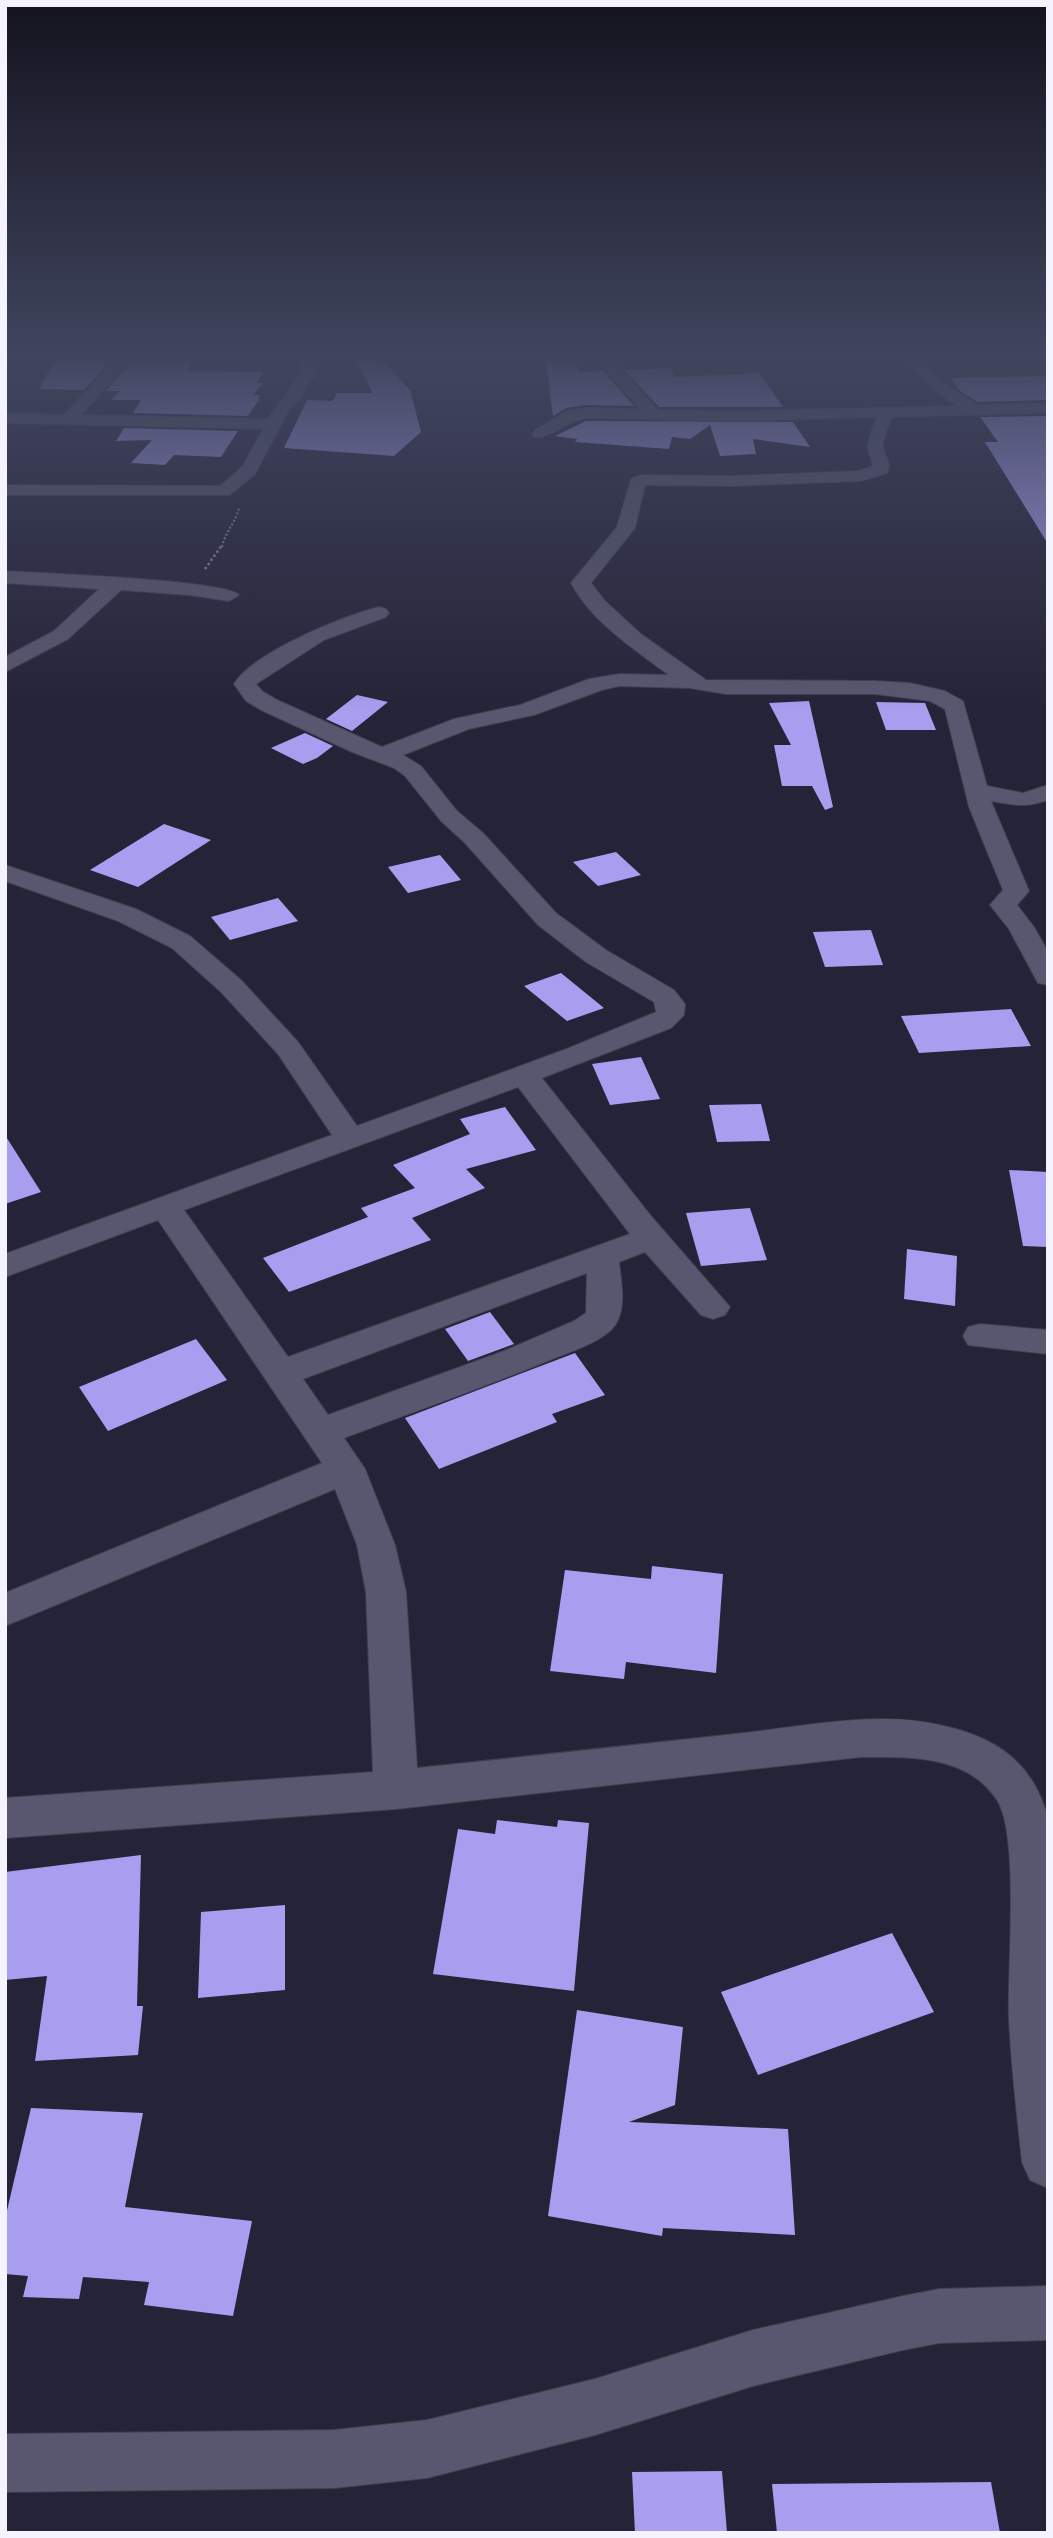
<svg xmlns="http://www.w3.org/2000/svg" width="1053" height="2538" font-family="'Work Sans',sans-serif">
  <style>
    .building { fill: #a89eef }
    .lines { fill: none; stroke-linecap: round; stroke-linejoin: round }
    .street-casing { stroke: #413e50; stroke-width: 2 }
    .path-far1 { stroke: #8d8b9c; stroke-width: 2; stroke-dasharray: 2 2; stroke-linecap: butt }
    .path { stroke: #8d8b9c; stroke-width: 2.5; stroke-dasharray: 2.5 2.5; stroke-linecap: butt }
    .street { fill: #59576f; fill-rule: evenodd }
  </style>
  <rect width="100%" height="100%" fill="#252338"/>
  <g class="building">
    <path d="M56,358h46l-3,2h12l-27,30 -45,-1z"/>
    <path d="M355,358h25l30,32 11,42 -27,24 -110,-8 23,-48 26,1 4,-8h36z"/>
    <path d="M133,360l58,1 -3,10 76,1 -8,11h7l-10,12h7l-2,3h2l-12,18 -115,-3 8,-13h-30l9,-9h-14z"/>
    <path d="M546,362h30l2,10 25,-1 31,35 -48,-1 -20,3 -13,8z"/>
    <path d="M670,368l5,9 84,-4 24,34h-124l-35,-37z"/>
    <path d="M1048,376v24l-70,2 -18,-11 -9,-13z"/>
    <path d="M1048,416v128l-63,-102h13l-18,-25z"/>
    <path d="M586,421l207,1 17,25 -57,-8 3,15 -36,2 -10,-31 -20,14 -18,-2 -3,12 -94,-7 2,-3 -22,-3z"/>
    <path d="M124,428l114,3 -17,26 -47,-2 -9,10 -34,-2 21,-23 -36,1z"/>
    <path d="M357,695l31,7 -36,29 -26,-12z"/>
    <path d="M809,701l24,106 -8,3 -13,-24h-30l-8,-41h17l-22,-42z"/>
    <path d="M876,702l49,1 11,27h-50z"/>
    <path d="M305,733l28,13 -16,12 -14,6 -32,-16z"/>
    <path d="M164,824l47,16 -73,47 -48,-17z"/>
    <path d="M616,852l25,23 -43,11 -25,-24z"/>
    <path d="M440,855l21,25 -53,13 -20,-26z"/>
    <path d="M278,898l20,23 -68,19 -19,-23z"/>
    <path d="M871,930l12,35 -58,2 -12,-35z"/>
    <path d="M561,973l43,35 -37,13 -43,-35z"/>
    <path d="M1011,1009l20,37 -112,7 -18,-37z"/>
    <path d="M641,1057l19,42 -50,6 -18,-41z"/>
    <path d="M761,1104l9,37 -53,1 -8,-37z"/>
    <path d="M505,1107l31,43 -70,19 19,19 -73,30 19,22 -142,52 -26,-34 105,-41 -7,-9 54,-20 -22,-23 77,-31 -10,-15z"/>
    <path d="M5,1135l36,57 -36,12z"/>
    <path d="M1009,1170l39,2v75l-25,-1z"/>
    <path d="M750,1208l17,52 -66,6 -15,-53z"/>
    <path d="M907,1249l50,7 -2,50 -51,-7z"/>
    <path d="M490,1312l24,32 -46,17 -23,-32z"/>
    <path d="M196,1339l31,41 -119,51 -29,-44z"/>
    <path d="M575,1353l30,42 -53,19 5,8 -118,47 -34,-51z"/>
    <path d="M652,1566l71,8 -7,99 -90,-11 -2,17 -74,-8 15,-101 86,9z"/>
    <path d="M497,1820l60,7 1,-7 31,3 -15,168 -141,-17 25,-145 37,5z"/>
    <path d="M141,1855l-4,151h6l-5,49 -103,6 12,-85 -42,4v-108z"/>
    <path d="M285,1905v85l-87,8 3,-86z"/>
    <path d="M892,1933l42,79 -176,63 -37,-83z"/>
    <path d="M577,2010l106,17 -8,78 -46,17 159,7 7,106 -132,-7 -1,8 -114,-20z"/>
    <path d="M31,2108l112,5 -18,94 127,14 -19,95 -89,-11 5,-23 -66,-5 -4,22 -56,-2 5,-21 -23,-2v-55z"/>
    <path d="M722,2471l5,62h-92l-3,-61z"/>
    <path d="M991,2482l9,51h-223l-5,-49z"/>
  </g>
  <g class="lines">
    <defs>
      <g id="street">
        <path d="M117,358h15l-51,57 187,4c6,-10 12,-16 19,-25 6,-7 6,-14 14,-20l-2,-7 3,-9h14l-3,9 4,8 -10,9 -6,14 -11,10 -35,66 -25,21h-225v-10l215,1 22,-19 21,-38 -258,-6v-10l59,2z"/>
        <path d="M595,358h15l48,52 84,1 215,-5 -23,-16 -30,-32h15l25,26 33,21 71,-2v10l-156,4c-3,8 -9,20 -9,28 0,12 10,16 4,28l-26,8 -128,5 -88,-1 -10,43 -44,55 14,18 36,33 65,46 169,1 35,2 35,8 18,10 24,85 36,7 25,-8v15c-24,8 -33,5 -57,1l38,90 -12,14 17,22 14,25v33l-10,-2 -29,-54 -19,-24 13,-15 -34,-83 -24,-98 -15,-8 -55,-7h-149l-36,-6 -71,-2 -17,4 -68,25 -65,14 -66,26 18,11 36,45 26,22 73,80 50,37 68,40 11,14 -1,11 -13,13 -129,50 109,138 79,91 -5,8 -12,4 -12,-4 -56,-63 -26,10c2,20 9,50 -7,67 -15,15 -43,23 -62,31 -68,28 -137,52 -206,78l21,31 30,76 11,47 11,176c109,-11 218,-23 327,-35 64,-7 136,-23 200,-7 54,12 90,38 104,93v369l-18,-8 -8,-18c-5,-48 -11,-96 -13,-144 -2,-46 11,-183 -12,-218 -30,-46 -88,-43 -136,-43l-465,52 -391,29v-40l368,-26 -7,-180 -9,-47 -22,-56 -330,137v-33l317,-130 -164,-243 -153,57v-23l327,-119 -54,-81 -57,-62 -49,-44 -54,-27 -113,-40v-16l131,44 54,27 51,44 57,62 59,84 212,-78 87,-36 -2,-10 -68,-40 -48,-37 -73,-82 -24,-22 -36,-45 -11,-8 -42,-16 -91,-42 -15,-9 -12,-17c18,-31 109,-68 145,-77l7,2 3,4 -3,4 -62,23 -68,44 6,7 15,9 105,47 72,-28 66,-14 69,-26 30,-5 50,1c-34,-25 -78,-54 -98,-92l46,-56 14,-48 10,-4 92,1 126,-5 14,-5 -6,-20 9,-29 -134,4 -156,-3c-20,3 -37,22 -52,19l-2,-3 2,-3 32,-20 20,-3 54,1zM518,1087l112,147 -342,123 -104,-147zM587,1273l-1,40 -12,8 -70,30 -176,64 -25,-36z"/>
        <path d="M5,571c31,2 222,9 234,24l-10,6 -40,-6 -68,-5 -53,49 -63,33v-15l49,-26 45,-42 -94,-6z"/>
        <path d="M980,1324l68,6v24l-80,-9 -5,-9 5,-9z"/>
        <path d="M1048,2286v54l-109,3 -36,7 -150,36 -158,49 -168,43 -93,10 -329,4v-58l329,-4 93,-10 168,-41 158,-49 150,-34 36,-7z"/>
      </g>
    </defs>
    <use href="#street" class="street-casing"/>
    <path class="path-far1" d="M222,547c4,-17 13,-23 17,-39"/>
    <path class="path" d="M205,569l17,-24"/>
    <use href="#street" class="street"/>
  </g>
  <linearGradient id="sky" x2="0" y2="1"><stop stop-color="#14131f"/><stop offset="0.5" stop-color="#40455e"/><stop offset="1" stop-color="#40455e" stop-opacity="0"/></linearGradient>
  <rect width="1053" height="713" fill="url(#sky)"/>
  <rect width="1053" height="2538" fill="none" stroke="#f4f3ff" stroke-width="14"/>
</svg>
